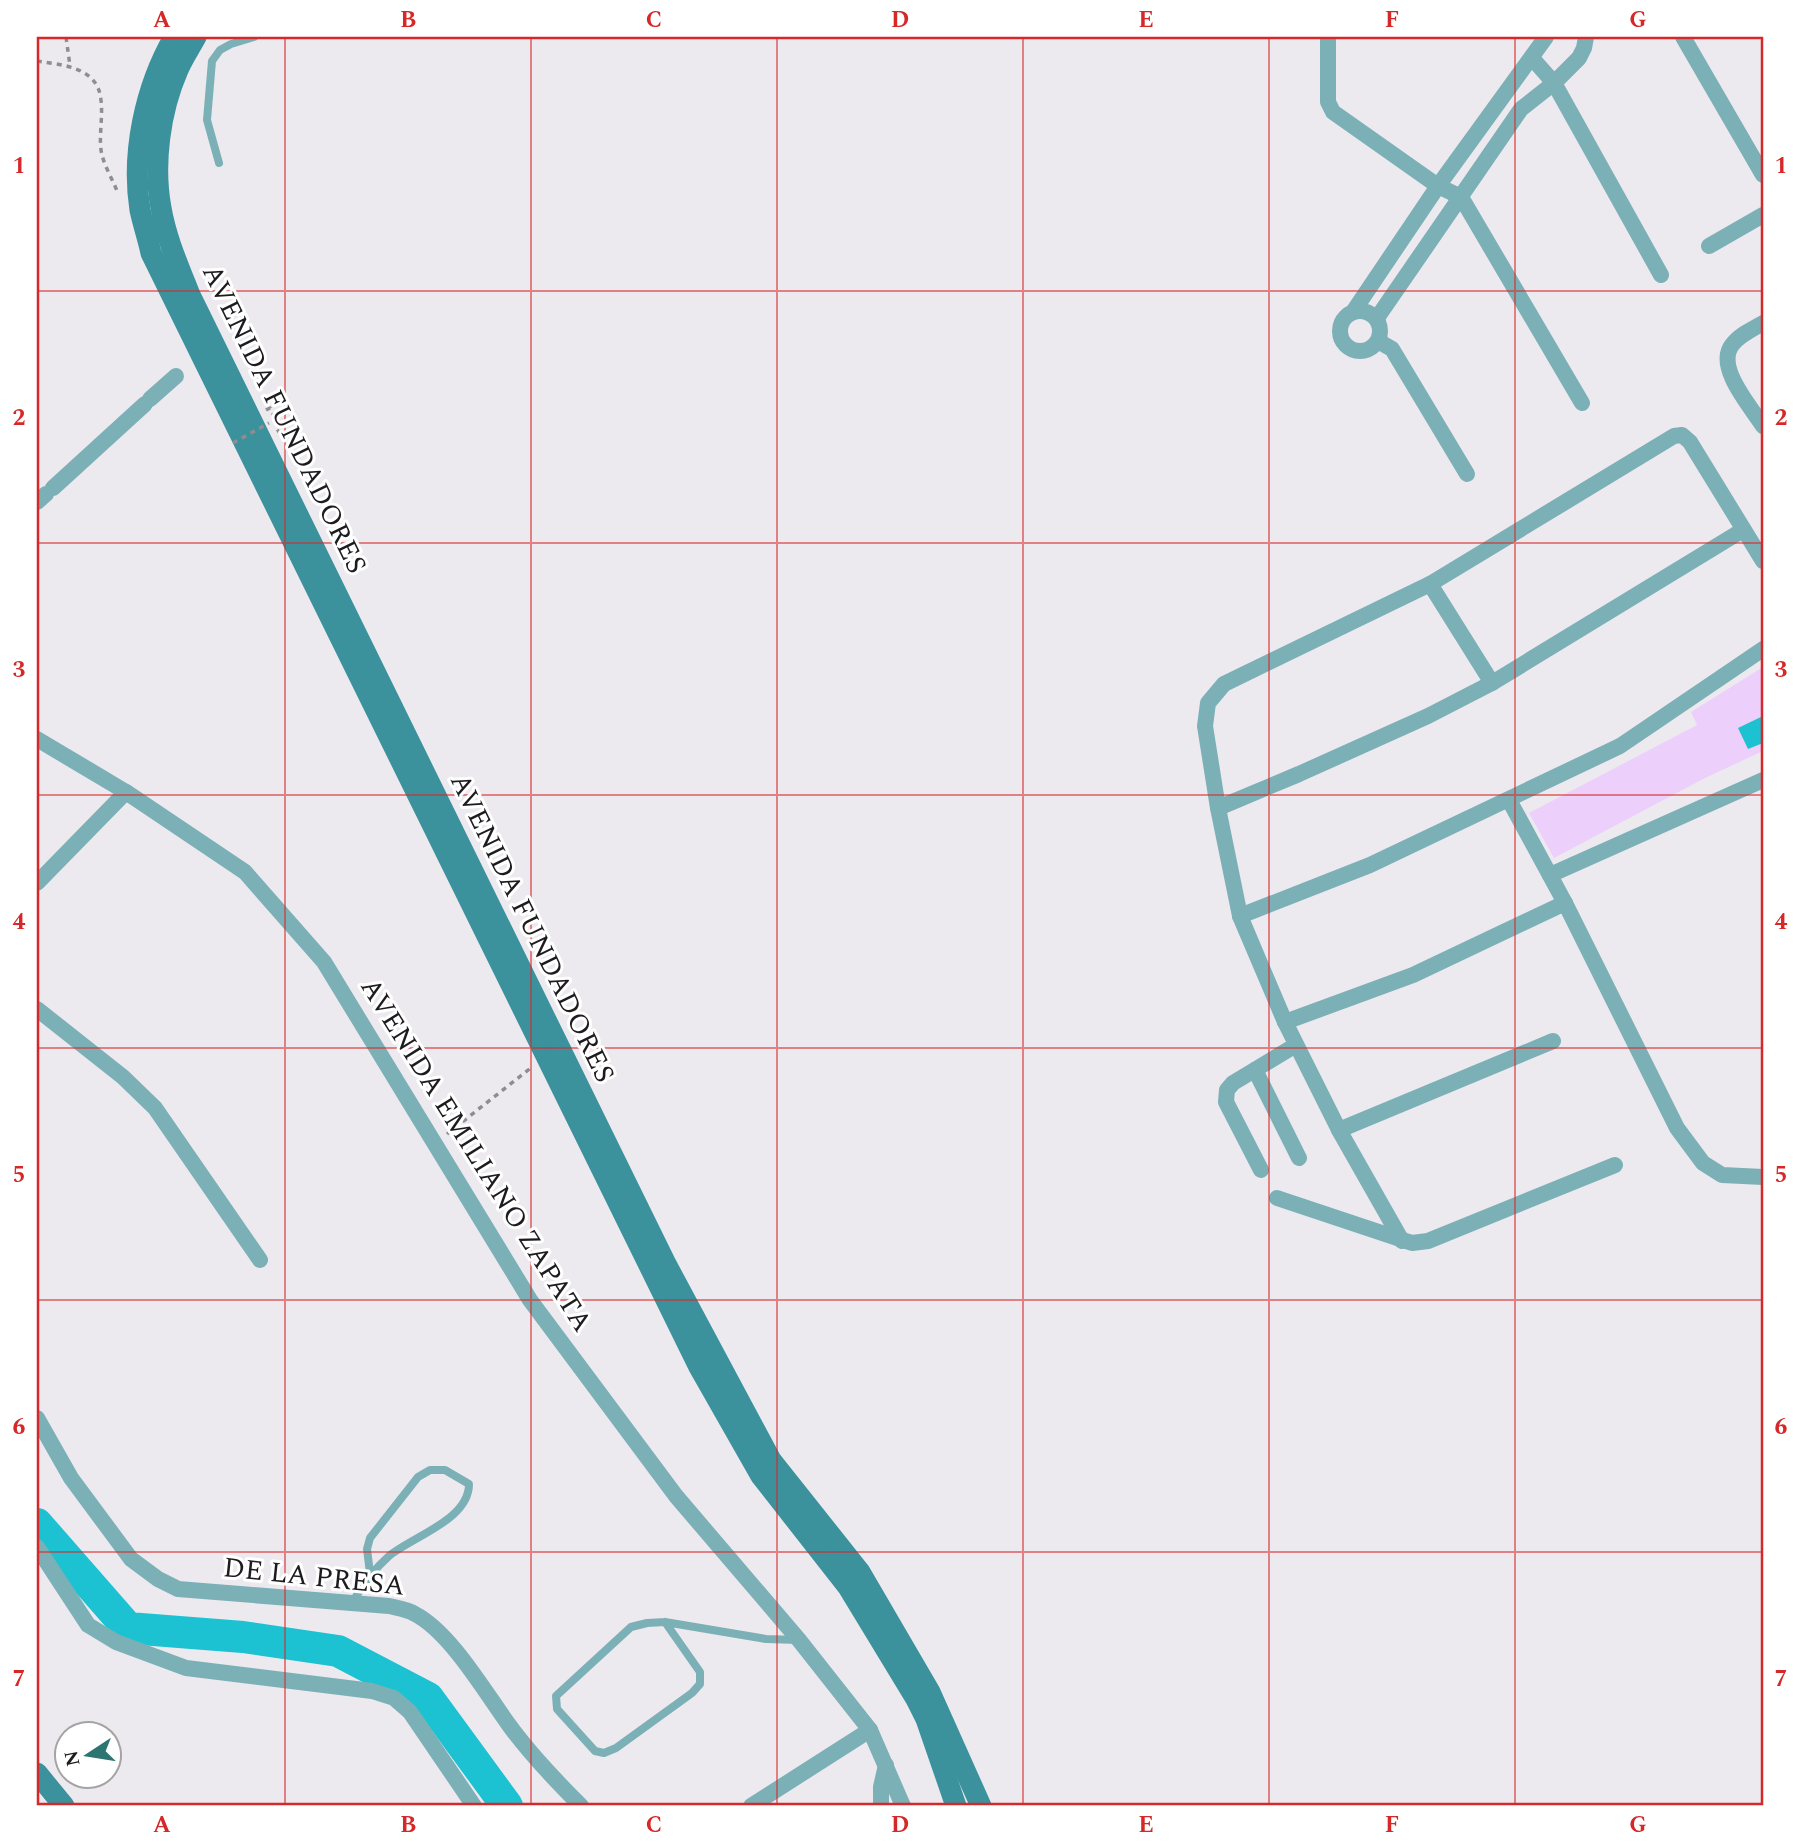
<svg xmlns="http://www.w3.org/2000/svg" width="1800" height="1843" font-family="Spectral,serif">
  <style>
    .green { fill: #ecd0fb }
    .water { fill: #1cc2d1 }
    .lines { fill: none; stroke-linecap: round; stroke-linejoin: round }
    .river { stroke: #1cc2d1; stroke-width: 32 }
    .path { stroke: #8f8d90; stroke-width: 3.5; stroke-dasharray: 5 5; stroke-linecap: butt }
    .lane { stroke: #7cb0b7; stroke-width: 8 }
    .street { stroke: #7cb0b7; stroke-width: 16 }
    .secondary { stroke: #3b929d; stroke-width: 21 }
    .path-bridge { stroke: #8f8d90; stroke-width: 3.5; stroke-dasharray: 5 5; stroke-linecap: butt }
    .grid { fill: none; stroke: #d62828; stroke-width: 2; stroke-opacity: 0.55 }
    .labels { text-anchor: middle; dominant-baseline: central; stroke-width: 6; stroke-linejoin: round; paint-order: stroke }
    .street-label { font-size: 28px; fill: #1c1b1d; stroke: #fff }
    .neatline { fill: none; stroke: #d62828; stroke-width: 2.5 }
    .grid-label { font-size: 23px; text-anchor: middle; font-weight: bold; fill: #d62828 }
  </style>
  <rect width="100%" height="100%" fill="#edeaef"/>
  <path class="green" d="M1763,667v84l-58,27 -151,80 -25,-45 168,-88 -6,-13z"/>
  <path class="water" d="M1763,716v27l-15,6 -10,-21z"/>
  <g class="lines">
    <path class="river" d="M37,1524l91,104 115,9 95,14 90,47 79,108"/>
    <g class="path">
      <path d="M66,37l4,29"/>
      <path d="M37,61c26,4 61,6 64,39 2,17 -2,34 0,50 2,14 11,28 16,41"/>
      <path d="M266,410l4,-2 11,21 -4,3"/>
      <path d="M447,1134l85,-67"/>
    </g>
    <g class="lane">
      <path d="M219,163l-12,-43 5,-59 8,-11 11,-6 23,-7"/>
      <path d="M352,1603c11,-19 21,-33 37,-47 24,-20 80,-36 80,-72l-24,-14h-15l-12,7 -48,61 -3,11 3,24"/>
      <path d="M665,1622l35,50v12l-8,9 -76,55 -12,5 -9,-2 -38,-42 -1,-13 75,-69 16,-4 18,-1 101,17 33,1"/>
    </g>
    <g class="street">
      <path d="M1328,37v65l5,10 105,74 23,11 121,206"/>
      <path d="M1683,37l80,138"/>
      <path d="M1532,58l22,25 107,192"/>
      <path d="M1709,246l54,-31"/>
      <circle cx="1360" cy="331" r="20"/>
      <path d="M1353,312l85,-126 108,-149"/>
      <path d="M1377,318l144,-209 33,-26 25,-25 5,-10 2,-11"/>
      <path d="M1763,323c-10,6 -24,12 -31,22 -17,22 19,62 31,81"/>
      <path d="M1378,341l14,8 75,125"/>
      <path d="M150,399l26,-23"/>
      <path d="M53,488l92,-84"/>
      <path d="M37,502l9,-8"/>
      <path d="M1430,584l62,99"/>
      <path d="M37,739l89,53 119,80 79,90 206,338 146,196 123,144 71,90 33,76"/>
      <path d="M1509,800l56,103 112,225 26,35 19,12 41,2"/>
      <path d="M1218,808l81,-34 129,-58 64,-33 251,-153"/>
      <path d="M1550,875l213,-95"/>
      <path d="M37,883l89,-91"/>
      <path d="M1240,916l130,-51 250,-119 143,-97"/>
      <path d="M37,1009l86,68 32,31 105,152"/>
      <path d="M1285,1022l128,-47 152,-72"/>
      <path d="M1255,1070l44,88"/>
      <path d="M1339,1130l214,-89"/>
      <path d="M1261,1170l-35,-68 1,-12 6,-7 63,-38"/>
      <path d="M1277,1198l135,45 16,-2 187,-76"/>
      <path d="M1402,1241l-63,-111 -54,-108 -45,-106 -22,-108 -13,-82 3,-23 16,-19 206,-100 244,-148 8,-1 8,7 73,119"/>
      <path d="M37,1418l34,60 60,81 27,20 20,10 211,17c8,2 18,3 26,8 35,18 70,78 94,111 21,29 46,55 72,81"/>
      <path d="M37,1547l51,78 28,17 70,26 186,23 22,7 16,14 64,94"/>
      <path d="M751,1806l119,-76"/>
      <path d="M881,1806v-19l5,-22"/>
    </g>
    <g class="secondary">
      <path d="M174,37c-29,50 -43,116 -34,173 3,14 8,29 11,43l548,1114 62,109 87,111 68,112 10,20 30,87"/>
      <path d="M196,37c-6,11 -13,21 -18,33 -18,41 -25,94 -17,138 5,30 18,59 29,87l475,967 106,198 89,112 70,120 51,114"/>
      <path d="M37,1773l27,33"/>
    </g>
    <path class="path-bridge" d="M233,443l36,-20"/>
  </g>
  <path class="grid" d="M285,37v1769M531,37v1769M777,37v1769M1023,37v1769M1269,37v1769M1515,37v1769M37,291h1726M37,543h1726M37,795h1726M37,1048h1726M37,1300h1726M37,1552h1726"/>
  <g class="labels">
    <g class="street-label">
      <text transform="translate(284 419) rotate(64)">AVENIDA FUNDADORES</text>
      <text transform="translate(532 928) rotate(64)">AVENIDA FUNDADORES</text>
      <text transform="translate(476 1155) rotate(58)">AVENIDA EMILIANO ZAPATA</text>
      <text transform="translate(314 1577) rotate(6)">DE LA PRESA</text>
    </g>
  </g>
  <rect width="1800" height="1843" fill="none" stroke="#ffffff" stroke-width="77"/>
  <g transform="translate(88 1755) rotate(258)"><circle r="33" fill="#ffffff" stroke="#a4a4a5" stroke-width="2"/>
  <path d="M0-5L12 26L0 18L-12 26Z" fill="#2c7570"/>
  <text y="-10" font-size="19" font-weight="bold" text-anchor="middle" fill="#1c1b1d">N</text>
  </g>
  <rect x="38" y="38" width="1724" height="1766" class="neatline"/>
  <g class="grid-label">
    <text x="162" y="27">A</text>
    <text x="408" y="27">B</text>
    <text x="654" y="27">C</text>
    <text x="900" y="27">D</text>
    <text x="1146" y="27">E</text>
    <text x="1392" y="27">F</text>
    <text x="1638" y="27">G</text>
    <text x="19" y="173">1</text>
    <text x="1781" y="173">1</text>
    <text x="19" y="425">2</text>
    <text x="1781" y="425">2</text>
    <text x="19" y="677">3</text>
    <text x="1781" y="677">3</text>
    <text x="19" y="929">4</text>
    <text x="1781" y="929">4</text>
    <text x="19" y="1182">5</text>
    <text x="1781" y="1182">5</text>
    <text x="19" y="1434">6</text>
    <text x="1781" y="1434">6</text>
    <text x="19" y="1686">7</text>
    <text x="1781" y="1686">7</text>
    <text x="162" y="1832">A</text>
    <text x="408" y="1832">B</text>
    <text x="654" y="1832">C</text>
    <text x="900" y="1832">D</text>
    <text x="1146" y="1832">E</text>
    <text x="1392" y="1832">F</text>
    <text x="1638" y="1832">G</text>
  </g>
</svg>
